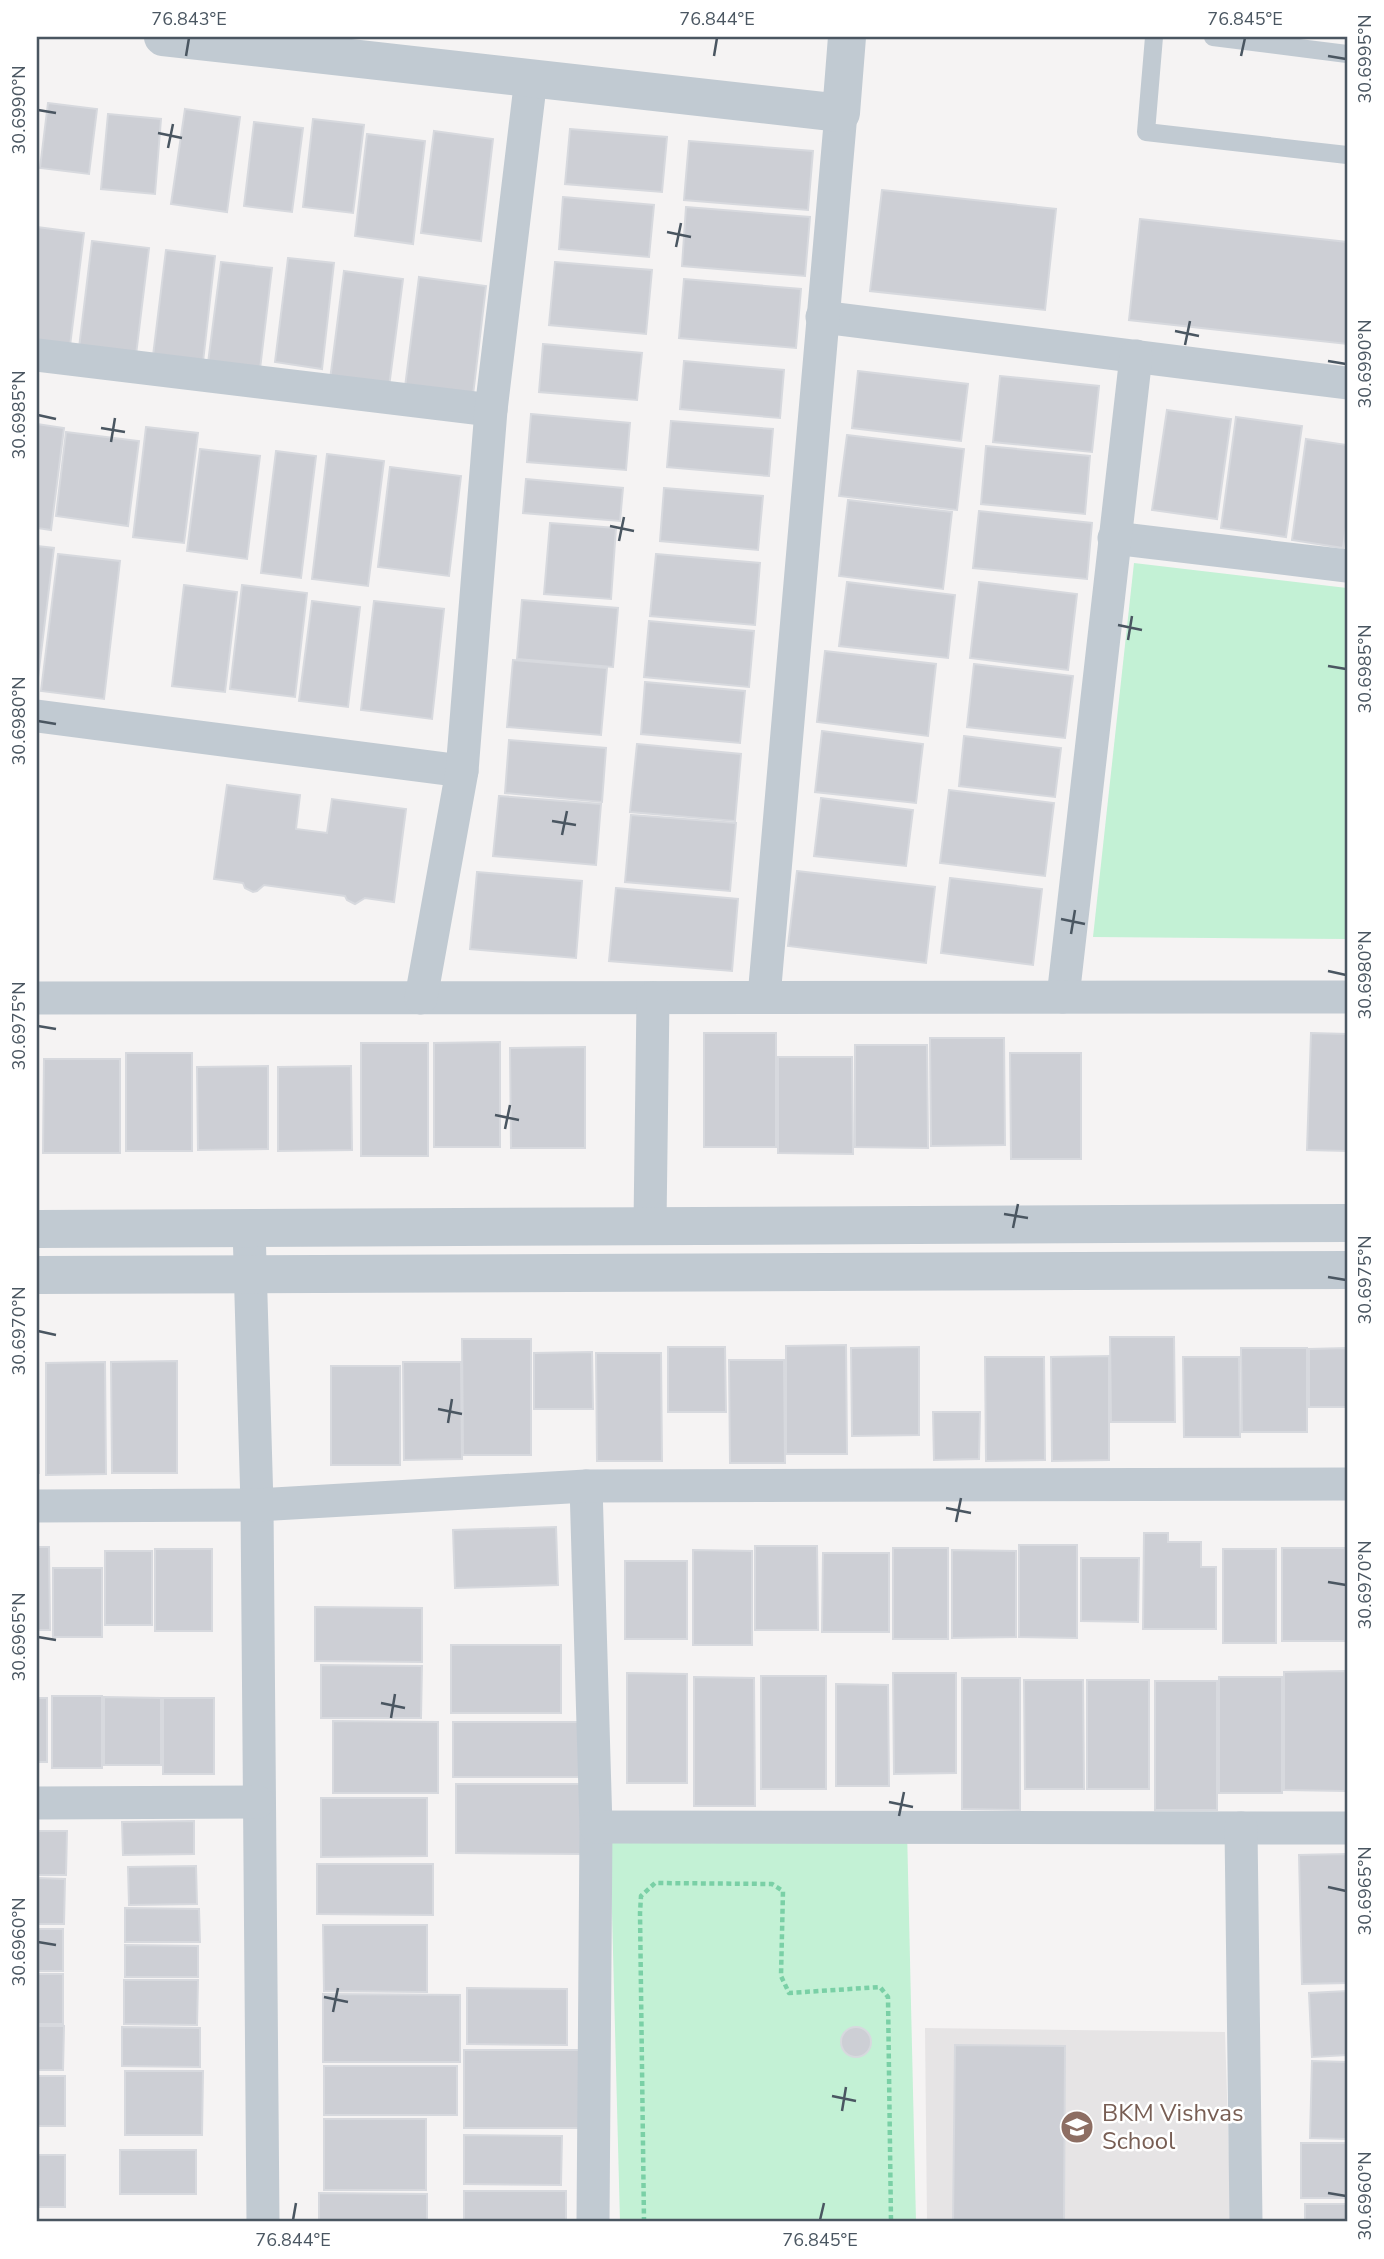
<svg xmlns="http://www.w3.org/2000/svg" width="1384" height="2259" font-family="'Nunito Sans',sans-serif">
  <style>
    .education { fill: #e6e4e5 }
    .green { fill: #c3f1d5 }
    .building { fill: #cdcfd5; stroke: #d7d9de; stroke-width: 2 }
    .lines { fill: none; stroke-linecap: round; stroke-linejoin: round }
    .path { stroke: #7ad0a6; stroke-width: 4.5; stroke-dasharray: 5 3.5; stroke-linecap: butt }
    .service { stroke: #c1cad2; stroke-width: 18 }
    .minor { stroke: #c1cad2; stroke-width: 33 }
    .tertiary { stroke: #c1cad2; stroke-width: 38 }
    .ticks { fill: none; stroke: #4a5661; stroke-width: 2.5 }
    .labels { text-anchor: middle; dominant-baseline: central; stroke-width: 5; stroke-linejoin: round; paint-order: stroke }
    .education-label { font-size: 24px; fill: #785e54; stroke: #fff; text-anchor: start }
    .neatline { fill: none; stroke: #4a5661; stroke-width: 2.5 }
    .ticks-label { font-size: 18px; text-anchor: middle; fill: #4a5661 }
  </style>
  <rect width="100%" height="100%" fill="#f5f3f3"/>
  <path class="education" d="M925,2028l300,4 6,190h-304z"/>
  <g class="green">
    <path d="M1134,563l213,25v351l-254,-2z"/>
    <path d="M907,1829l9,393h-296l-10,-386z"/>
  </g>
  <g class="building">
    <path d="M48,103l49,6 -8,65 -49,-6z"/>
    <path d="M185,109l55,8 -13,95 -56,-8z"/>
    <path d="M108,114l53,5 -6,75 -54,-5z"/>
    <path d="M313,119l51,6 -11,88 -50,-6z"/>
    <path d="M254,122l49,6 -11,84 -48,-6z"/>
    <path d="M570,129l97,8 -5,55 -97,-8z"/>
    <path d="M434,131l59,8 -12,102 -60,-8z"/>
    <path d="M367,134l58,7 -12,103 -58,-8z"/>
    <path d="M689,141l124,10 -5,59 -124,-10z"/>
    <path d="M882,190l174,19 -11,101 -175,-19z"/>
    <path d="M563,197l91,8 -5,52 -90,-8z"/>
    <path d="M686,207l124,10 -5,59 -123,-10z"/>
    <path d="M1140,219l207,23v102l-218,-24z"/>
    <path d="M37,227l47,6 -14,113 -33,-4z"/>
    <path d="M92,241l57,7 -13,107 -57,-7z"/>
    <path d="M166,250l49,6 -12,106 -50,-6z"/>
    <path d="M288,258l46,5 -12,106 -47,-7z"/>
    <path d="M221,262l51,6 -12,101 -52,-6z"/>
    <path d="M555,262l97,8 -6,64 -97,-9z"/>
    <path d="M344,271l59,8 -14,108 -59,-7z"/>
    <path d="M419,277l67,9 -13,109 -68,-8z"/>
    <path d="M684,279l117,10 -5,59 -117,-10z"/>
    <path d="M543,344l99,9 -5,47 -98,-8z"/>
    <path d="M684,361l100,9 -4,48 -100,-9z"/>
    <path d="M858,371l110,13 -7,57 -109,-13z"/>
    <path d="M1000,376l99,10 -7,66 -99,-10z"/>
    <path d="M1167,410l64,9 -14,100 -65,-9z"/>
    <path d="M531,414l99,9 -4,47 -99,-8z"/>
    <path d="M1236,417l66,9 -16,111 -65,-9z"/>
    <path d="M671,421l102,8 -4,47 -102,-9z"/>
    <path d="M37,424l27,4 -13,102 -14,-2z"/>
    <path d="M146,427l52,6 -14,110 -51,-6z"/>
    <path d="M66,432l73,9 -11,85 -72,-10z"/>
    <path d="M847,435l117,14 -7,61 -118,-14z"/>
    <path d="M1306,439l41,6v75l-4,28 -51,-8z"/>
    <path d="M986,446l104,10 -5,58 -104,-10z"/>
    <path d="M200,449l60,7 -13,103 -60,-8z"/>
    <path d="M276,451l40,5 -15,122 -40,-5z"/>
    <path d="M327,454l57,7 -16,125 -56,-7z"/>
    <path d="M390,467l71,9 -12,100 -71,-9z"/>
    <path d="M526,479l97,9 -3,33 -97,-8z"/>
    <path d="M664,488l99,8 -5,54 -98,-9z"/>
    <path d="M848,500l104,12 -9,77 -104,-13z"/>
    <path d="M979,511l113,12 -5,56 -114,-11z"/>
    <path d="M550,523l66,5 -5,71 -67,-5z"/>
    <path d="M37,546l17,2 -17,138z"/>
    <path d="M58,554l62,7 -16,138 -63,-8z"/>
    <path d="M656,554l104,9 -5,62 -105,-9z"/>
    <path d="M847,582l108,13 -7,63 -109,-12z"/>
    <path d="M979,582l98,12 -9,76 -98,-12z"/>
    <path d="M184,585l53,7 -12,100 -53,-6z"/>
    <path d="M242,585l65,8 -12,104 -65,-8z"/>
    <path d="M522,600l96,8 -5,59 -96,-8z"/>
    <path d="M312,601l48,6 -12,100 -49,-6z"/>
    <path d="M374,601l70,8 -12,110 -71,-9z"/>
    <path d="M649,621l105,10 -5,56 -105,-10z"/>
    <path d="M825,651l111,13 -8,72 -111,-14z"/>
    <path d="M513,660l94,8 -6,67 -94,-8z"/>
    <path d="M974,664l99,12 -8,62 -98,-11z"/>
    <path d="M645,682l100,9 -5,52 -99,-9z"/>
    <path d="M822,731l101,13 -7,59 -101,-11z"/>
    <path d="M964,736l97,12 -6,49 -96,-11z"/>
    <path d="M509,740l97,8 -4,54 -97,-9z"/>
    <path d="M637,744l104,10 -6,67 -105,-9z"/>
    <path d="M227,785l73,10 -4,34 31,4 5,-34 74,10 -12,93 -29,-4 -10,6 -8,-4 -2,-4 -81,-11 -7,6 -4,1 -8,-4 -2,-5 -29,-4z"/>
    <path d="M949,790l105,13 -9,73 -105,-13z"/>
    <path d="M499,796l102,8 -5,61 -103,-9z"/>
    <path d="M821,798l92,12 -7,56 -92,-10z"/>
    <path d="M631,815l105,8 -6,68 -105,-9z"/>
    <path d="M797,871l138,16 -9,76 -138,-17z"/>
    <path d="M477,872l105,9 -6,77 -106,-9z"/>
    <path d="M950,878l92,11 -9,76 -92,-12z"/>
    <path d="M616,888l122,11 -6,72 -123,-10z"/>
    <rect x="704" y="1033" width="72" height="114"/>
    <path d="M1311,1033l36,1v117l-40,-1z"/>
    <path d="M930,1038h74l1,107 -74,1z"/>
    <path d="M500,1042v105h-66v-104z"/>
    <rect x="361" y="1043" width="67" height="113"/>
    <path d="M855,1045h72l1,103 -73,-1z"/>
    <path d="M585,1047v101h-74l-1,-100z"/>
    <rect x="126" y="1053" width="66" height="98"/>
    <path d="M1010,1053h71v106h-70z"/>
    <path d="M778,1057h74l1,97 -75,-1z"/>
    <path d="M44,1059h76v94h-77z"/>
    <path d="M268,1066v83l-70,1 -1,-83z"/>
    <path d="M351,1066l1,84 -74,1v-84z"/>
    <path d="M1110,1337h64l1,85h-64z"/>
    <path d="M462,1339h69v116h-68z"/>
    <path d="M846,1345l1,109h-61v-108z"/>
    <path d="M668,1347h57l1,65h-58z"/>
    <path d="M919,1347v88l-67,1 -1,-88z"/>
    <path d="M1241,1348h66v84h-65z"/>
    <path d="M1347,1348v59h-38v-58z"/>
    <path d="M592,1352l1,57h-59v-56z"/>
    <path d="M596,1353h65l1,108h-65z"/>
    <path d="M37,1356h1l1,117h-2z"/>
    <path d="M1109,1356v104l-57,1 -1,-104z"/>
    <path d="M985,1357h59l1,103 -59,1z"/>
    <path d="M1183,1357h56l1,80h-56z"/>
    <path d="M729,1360h55l1,103h-55z"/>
    <path d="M177,1361v112h-65l-1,-111z"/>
    <path d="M105,1362l1,112 -60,1v-112z"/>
    <path d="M403,1362h58l1,97 -58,1z"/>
    <rect x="331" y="1366" width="69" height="99"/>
    <path d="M933,1412h47l-1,47 -45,1z"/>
    <path d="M556,1527l2,58 -103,3 -2,-58z"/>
    <path d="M1144,1533h24v9h33v25h15v62h-73z"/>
    <path d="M1019,1545h58v93l-58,-1z"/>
    <path d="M755,1546h62l1,84h-63z"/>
    <path d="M37,1547h12l1,83h-13z"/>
    <rect x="893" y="1548" width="55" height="91"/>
    <rect x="1282" y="1548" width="63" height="93"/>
    <rect x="155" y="1549" width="57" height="82"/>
    <rect x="1223" y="1549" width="53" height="94"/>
    <path d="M693,1550l59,1v94h-59z"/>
    <path d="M952,1550l64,1v86l-64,1z"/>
    <rect x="105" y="1551" width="47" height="74"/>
    <path d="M823,1553h66v79h-67z"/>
    <path d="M1081,1558h58l-1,64 -57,-1z"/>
    <rect x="625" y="1561" width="62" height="78"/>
    <rect x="53" y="1568" width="49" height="69"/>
    <path d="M315,1607l107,1v54l-107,-1z"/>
    <rect x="451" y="1645" width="110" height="68"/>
    <path d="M321,1665l101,1 -1,52h-100z"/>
    <path d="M1345,1671v120l-61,-1v-118z"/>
    <path d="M627,1673l60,1v109h-60z"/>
    <path d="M893,1673h63v100l-62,1z"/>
    <rect x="761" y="1676" width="65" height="113"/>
    <path d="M694,1677l60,1 1,128h-61z"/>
    <rect x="1219" y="1677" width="63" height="116"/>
    <path d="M962,1678h58v132l-58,-1z"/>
    <path d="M1024,1680h59l1,109h-59z"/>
    <rect x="1087" y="1680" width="62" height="109"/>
    <rect x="1155" y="1681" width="62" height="129"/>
    <path d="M836,1684l52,1 1,101h-53z"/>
    <rect x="52" y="1696" width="50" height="72"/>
    <path d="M104,1697l57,1v67h-57z"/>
    <rect x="37" y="1698" width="10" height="64"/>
    <rect x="163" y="1698" width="51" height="76"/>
    <path d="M333,1721l105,1v71h-105z"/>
    <rect x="453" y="1722" width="127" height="55"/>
    <path d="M456,1784h127v70l-127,-1z"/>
    <path d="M321,1798h106v58l-106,1z"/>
    <path d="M194,1821v33l-71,1 -1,-33z"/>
    <path d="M37,1831h30l-1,44h-29z"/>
    <path d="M1347,1854v129l-45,1 -3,-129z"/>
    <path d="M317,1864h116v51l-116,-1z"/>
    <path d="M196,1866l1,38 -68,1 -1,-38z"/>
    <path d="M37,1878l28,1 -1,45h-27z"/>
    <path d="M125,1908l74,1 1,33h-75z"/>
    <path d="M323,1925h104v67l-103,-1z"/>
    <rect x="37" y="1929" width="26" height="42"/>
    <path d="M125,1945l73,1v31h-73z"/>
    <rect x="37" y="1974" width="26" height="50"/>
    <path d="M124,1980h74l-1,45 -73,-1z"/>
    <path d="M467,1988l100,1v56l-100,-1z"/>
    <path d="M1347,1991v64l-35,2 -3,-64z"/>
    <path d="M323,1994l137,1v67h-137z"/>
    <path d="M37,2026h27l-1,44h-26z"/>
    <path d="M122,2027l78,1v39l-78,-1z"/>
    <circle cx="856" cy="2042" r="15"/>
    <path d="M955,2045l110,1 -1,176h-111z"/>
    <rect x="464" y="2050" width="116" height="78"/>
    <path d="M1312,2061l35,1v77l-37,-1z"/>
    <rect x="324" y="2066" width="133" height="49"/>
    <path d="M125,2071h78l-1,64h-77z"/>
    <rect x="37" y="2076" width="28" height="50"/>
    <rect x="324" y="2119" width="102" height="71"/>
    <path d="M464,2135l98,1 -1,49 -97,-1z"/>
    <rect x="1301" y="2143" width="46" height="55"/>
    <rect x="120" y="2150" width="76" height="44"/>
    <rect x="37" y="2155" width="28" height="52"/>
    <rect x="464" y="2191" width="102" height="31"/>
    <path d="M319,2193l108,1v28h-108z"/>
    <rect x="1305" y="2204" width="42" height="18"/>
  </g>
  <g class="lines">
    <path class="path" d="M644,2222l-4,-309 1,-17 14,-13 117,1 11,7 -2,85 8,17 91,-6 8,10 3,225"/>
    <g class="service">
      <path d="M1154,37l-8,95 201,23"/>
      <path d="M1213,37l134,17"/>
    </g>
    <g class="minor">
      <path d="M822,317l525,66"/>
      <path d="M37,355l454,55"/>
      <path d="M1114,538l233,28"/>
      <path d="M37,716l425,55"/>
      <path d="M764,997l77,-884"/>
      <path d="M1063,997l73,-641"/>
      <path d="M37,998l1310,-1"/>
      <path d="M421,998l41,-227 29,-361 40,-332"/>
      <path d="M650,1224l3,-226"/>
      <path d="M249,1228l8,277 6,717"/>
      <path d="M586,1486l10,341 -3,395"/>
      <path d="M37,1506l220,-1 329,-19 761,-2"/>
      <path d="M37,1803l221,-1"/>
      <path d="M596,1827l751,1"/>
      <path d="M1241,1828l5,394"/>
    </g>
    <g class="tertiary">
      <path d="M163,37l678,76 6,-76"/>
      <path d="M37,1229l1310,-6"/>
      <path d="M37,1275l1310,-5"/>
    </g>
  </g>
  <path class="ticks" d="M186,56l3,-18M714,56l3,-18M1241,56l4,-18M1328,56l18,3M38,110l18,3M158,133l24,5M168,148l5,-24M667,232l24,5M676,247l5,-24M1175,331l24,5M1185,345l5,-24M1328,361l18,3M38,415l18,4M101,428l24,4M111,442l4,-24M610,526l24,5M619,541l5,-24M1118,625l24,5M1128,640l4,-24M1328,666l18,3M38,721l18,3M552,821l24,4M562,835l5,-24M1061,919l24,5M1071,934l4,-24M1328,971l18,4M38,1026l18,3M495,1115l24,5M505,1129l5,-24M1004,1214l24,4M1013,1228l5,-24M1328,1277l18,3M38,1331l18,4M438,1409l24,5M448,1423l4,-24M946,1508l25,5M956,1522l5,-24M1328,1582l18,3M38,1637l18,3M381,1703l24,5M391,1718l4,-24M889,1802l24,5M899,1816l5,-24M1328,1887l18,4M38,1942l18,3M324,1997l24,5M333,2012l5,-24M832,2096l24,5M842,2111l4,-24M1328,2193l18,3M293,2220l3,-17M820,2220l4,-17"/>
  <defs>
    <symbol id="school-disc" viewBox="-11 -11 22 22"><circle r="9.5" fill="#8d6e63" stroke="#fff"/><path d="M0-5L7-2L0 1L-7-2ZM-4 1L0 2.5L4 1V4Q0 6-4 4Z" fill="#fff"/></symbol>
  </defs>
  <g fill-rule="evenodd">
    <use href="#school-disc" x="1058" y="2108" width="38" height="38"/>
  </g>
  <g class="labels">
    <g class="education-label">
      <text x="1102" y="2113">BKM Vishvas<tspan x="1102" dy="28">School</tspan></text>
    </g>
  </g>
  <rect width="1384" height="2259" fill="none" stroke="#ffffff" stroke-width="77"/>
  <rect x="38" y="38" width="1308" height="2182" class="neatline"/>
  <g class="ticks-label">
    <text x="189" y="25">76.843°E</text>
    <text x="717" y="25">76.844°E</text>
    <text x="1245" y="25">76.845°E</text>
    <text transform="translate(1365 59) rotate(-90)" y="6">30.6995°N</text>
    <text transform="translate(19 110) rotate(-90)" y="6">30.6990°N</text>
    <text transform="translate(1365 364) rotate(-90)" y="6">30.6990°N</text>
    <text transform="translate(19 415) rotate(-90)" y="6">30.6985°N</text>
    <text transform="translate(1365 669) rotate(-90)" y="6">30.6985°N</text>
    <text transform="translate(19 721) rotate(-90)" y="6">30.6980°N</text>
    <text transform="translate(1365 975) rotate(-90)" y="6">30.6980°N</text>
    <text transform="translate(19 1026) rotate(-90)" y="6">30.6975°N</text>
    <text transform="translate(1365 1280) rotate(-90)" y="6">30.6975°N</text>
    <text transform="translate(19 1331) rotate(-90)" y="6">30.6970°N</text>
    <text transform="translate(1365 1585) rotate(-90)" y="6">30.6970°N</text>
    <text transform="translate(19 1637) rotate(-90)" y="6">30.6965°N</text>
    <text transform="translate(1365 1891) rotate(-90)" y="6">30.6965°N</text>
    <text transform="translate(19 1942) rotate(-90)" y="6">30.6960°N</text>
    <text transform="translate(1365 2196) rotate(-90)" y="6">30.6960°N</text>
    <text x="293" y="2246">76.844°E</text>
    <text x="820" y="2246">76.845°E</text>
  </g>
</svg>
